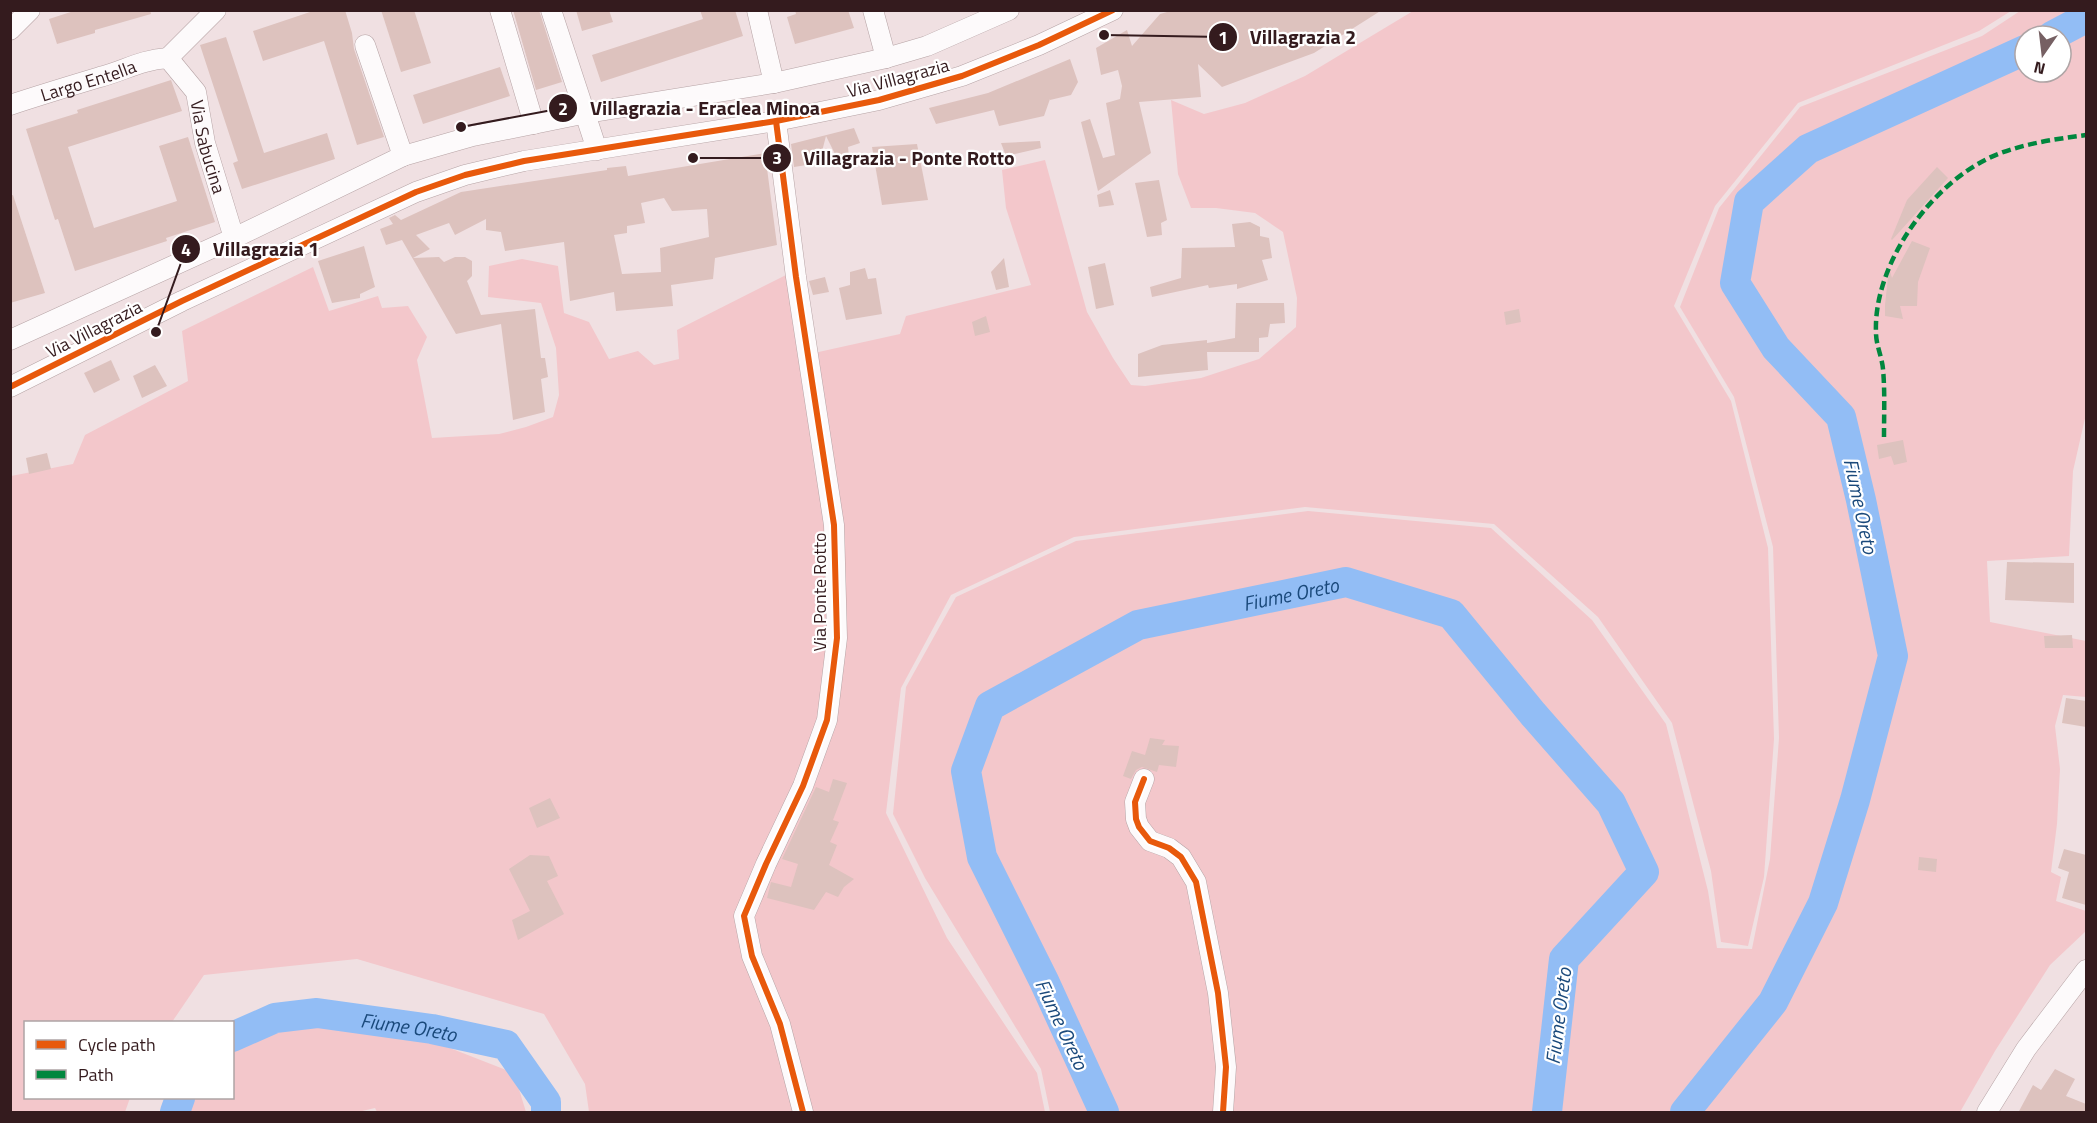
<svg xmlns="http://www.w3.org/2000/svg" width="2097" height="1123" font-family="'Titillium Web',sans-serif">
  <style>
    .green { fill: #f3c7cb; fill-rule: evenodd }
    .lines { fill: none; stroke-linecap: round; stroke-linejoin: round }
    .river { stroke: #92bdf5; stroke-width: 30 }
    .building { fill: #ddc2be; fill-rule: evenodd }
    .minor-casing { stroke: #b6a3a5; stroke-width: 21 }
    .minor { stroke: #fdfafb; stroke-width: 20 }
    .quiet { stroke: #00873e; stroke-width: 4.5; stroke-dasharray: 9 4.5; stroke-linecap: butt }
    .cycleway-casing { stroke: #fff; stroke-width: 10 }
    .cycleway { stroke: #e8590c; stroke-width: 6 }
    .labels { text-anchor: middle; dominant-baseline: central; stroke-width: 4.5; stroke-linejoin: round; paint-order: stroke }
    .street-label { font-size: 18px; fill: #341b1e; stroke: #fff }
    .water-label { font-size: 20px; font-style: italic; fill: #1a497b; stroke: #fff }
    .leader { fill: none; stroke: #341b1e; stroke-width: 2 }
    .callout-dot { fill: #341b1e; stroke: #fff; stroke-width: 2 }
    .mark-label { font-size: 18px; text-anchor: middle; font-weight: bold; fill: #fff }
    .callout-label { font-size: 20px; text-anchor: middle; font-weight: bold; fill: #341b1e; stroke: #fff; stroke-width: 4.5; stroke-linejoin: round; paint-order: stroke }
  </style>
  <rect width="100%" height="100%" fill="#f0e0e2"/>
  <g class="green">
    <path d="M1413,11h598l-32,20 -181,72 -83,103 -41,100 57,95 37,147 6,191 -10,138 -16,69 -27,-4 -10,-71 -39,-148 -74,-106 -104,-93 -189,-17 -231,30 -123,58 -50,93 -15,125 61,125 90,135 8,39h-456l-4,-28 -41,-70 -187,-55 -153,16 -32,47h-146v76h104l-5,14h-114v-636l62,-12 12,-29 103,-54 -6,-50 131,-64 16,44 49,-15 4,12 26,-2 19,31 -10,23 15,78 67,-4 27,-7 27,-10 6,-22 -3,-47 -15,-45 -53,-6 1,-31 33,-7 36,7 6,47 25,9 20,37 29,-8 16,14 25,-6 -2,-29 111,-56 26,79 86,-19 6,-18 125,-31 -25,-77 -4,-38 43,-10 42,152 26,46 18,27 14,1 56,-8 58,-19 37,-32 1,-29 -14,-66 -28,-19 -39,-5h-25l-13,-34 -7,-74 33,14 41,-11 60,-27z"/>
    <path d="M2020,11h66v403l-13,57 -4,85 -82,5 3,61 96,19v56l-23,-2 -8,31 5,43 -3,55 -6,48 10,5 -5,24 30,10v20l-36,34 -55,86 -35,61h-910l-9,-43 -116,-191 -32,-64 13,-127 50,-90 120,-56 232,-30 183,17 101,92 74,104 42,167 9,57 35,1 18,-90 9,-121 -6,-191 -39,-150 -54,-90 39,-99 81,-101 182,-71zM2025,36h36v36h-36z"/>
    <path d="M296,1027l62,2 79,14 77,30 12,39h-149l-2,-4 -17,4h-173l5,-14h42l2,-51z"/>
  </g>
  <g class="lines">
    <g class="river">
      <path d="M2052,36l34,-18"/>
      <path id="s1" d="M232,1037l43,-19 42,-5 115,16 74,16 40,57v10"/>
      <path d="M175,1112l5,-14"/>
      <path id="s2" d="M1104,1112l-60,-131 -62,-124 -16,-86 24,-65 148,-81 208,-43 105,32 82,100 78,89 33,69 -80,87 -17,153"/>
      <path d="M1685,1112l88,-110 50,-99 32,-103 38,-144 -32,-156 -20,-83 -65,-69 -41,-65 14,-81 59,-53 217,-99"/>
    </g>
  </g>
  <g class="building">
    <path d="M77,10h73l1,4 -56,16v3l-38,11 -8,-25z"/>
    <path d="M316,10h29l7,23 2,16 30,88 -27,8 -33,-104 -61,20 -10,-30z"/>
    <path d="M381,10h33l17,53 -30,9z"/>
    <path d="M513,10h26l23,72 -26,8z"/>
    <path d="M576,10h33l4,12 -31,9z"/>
    <path d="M700,10h35l8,26 -142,46 -9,-27 111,-36z"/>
    <path d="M795,10h53l6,18 -59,16 -8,-27 9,-3z"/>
    <path d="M1174,10h208l-68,43 -92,34 -24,-23 3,33 -62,5 12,51 -53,38 -17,-69 9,-3 13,39 12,-3 -9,-52 14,-4 2,-13 -4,-16 -17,5 -5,-27 31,-18 5,16 28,-32z"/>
    <path d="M226,37l38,116 63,-20 8,26 -93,30 -9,-26 5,-2 -38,-116z"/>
    <path d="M1070,59l8,23 -7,13 -21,5v-1l-6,17 -45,10 -5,-16 -58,14 -7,-16 59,-15z"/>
    <path d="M500,67l10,29 -87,28 -10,-29z"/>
    <path d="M171,80l11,31 -114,36 26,81 83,-27 -18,-55 29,-9 27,85 -49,16 1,3 -92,30 -17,-52 -3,1 -29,-91 52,-16 -1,-3z"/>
    <path d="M854,128l6,15 -12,4 1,10 -12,1 -11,-22 -7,27 -25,4 -3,-23z"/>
    <path d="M1040,141l1,7 -35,8 -5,-13z"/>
    <path d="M917,144l11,56 -46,5 -10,-58z"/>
    <path d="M765,153l12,92 -62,13 -2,21 -42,6 2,21 -57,5 -2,-19 -44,9 -6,-59 -59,9 -4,-19 -15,-2v-11l-31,16 -6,-12 -33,12 14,14 -17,9 26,-1 5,5 11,-5h10l7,4v15l-5,5 14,34 54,-6 6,49h4l3,19 -7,2 4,33 -32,8 -12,-96 -45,10 -54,-94 -16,5 -6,-16 13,-5 -4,-6 6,-3 6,5 60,-28 146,-22v-2l19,-2 2,10zM664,198l8,13 35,-2 2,28 -49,11 1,24 -39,2 -8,-39 13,-2v-7l18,-3 -4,-20z"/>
    <path d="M1937,167l11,11 -56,62 -1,-1 16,-39z"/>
    <path d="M1159,180l8,40 -6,3 1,12 -15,2 -12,-54z"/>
    <path d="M1110,190l4,15 -15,2 -2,-12z"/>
    <path d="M13,195l32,98 -35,10v-107z"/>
    <path d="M1250,222l10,5v9l9,2 3,20 -10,2 6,20 -31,9v-5l-28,4 -1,-3 -56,12 -2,-10 31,-9 1,-30 53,-1 -3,-23z"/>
    <path d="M1912,241l18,7 -12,34 -1,24h-17l3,13 -18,-3v-11l4,-37 3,10z"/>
    <path d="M364,246l11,41 -15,7v4l-28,5 -14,-42z"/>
    <path d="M1004,258l5,29 -13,3 -5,-18z"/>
    <path d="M1105,263l9,42 -18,4 -8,-42z"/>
    <path d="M865,268l3,11 8,-1 6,36 -36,6 -7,-32 11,-3v-13z"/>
    <path d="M825,277l4,15 -16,3 -4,-14z"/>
    <path d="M1236,303h48l1,20 -15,1 -2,13 -9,1v14h-52l1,18 -70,7v-23l24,-9 45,-5v3l28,-5z"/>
    <path d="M1519,309l2,13 -15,3 -2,-13z"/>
    <path d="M986,316l4,16 -15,4 -3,-14z"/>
    <path d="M111,360l9,20 -26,13 -10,-20z"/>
    <path d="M155,365l12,21 -25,12 -9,-22z"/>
    <path d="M1903,440l4,22 -13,3 -3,-9 -12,3 -2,-14z"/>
    <path d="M47,453l4,16 -22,5 -3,-16z"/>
    <path d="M2007,562l67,1v40l-69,-3z"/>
    <path d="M2072,635l1,13h-28l-1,-12z"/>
    <path d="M2066,698l20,3v26l-24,-4z"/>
    <path d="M1150,738l15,2 -3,5 17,1 -3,21 -17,-2 -2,7 -15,-5 -6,3 -5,9 -8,-3 9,-25 13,4z"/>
    <path d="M833,779l14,4 -14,37 6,2 -9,20 7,3 -8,20 25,14 -10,8 -6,10 -12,-5 -12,18 -47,-12 4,-16 20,5 7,-23 -16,-5 34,-72 13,5z"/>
    <path d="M550,798l10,20 -23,10 -8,-20z"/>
    <path d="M2064,849l22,6v50l-24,-7 7,-26 -11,-4z"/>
    <path d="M530,855l19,1 9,20 -11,5 17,33 -46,26 -6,-20 18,-9 -21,-42z"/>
    <path d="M1919,857l18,2 -1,13 -18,-2z"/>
    <path d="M2055,1069l20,10 -9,17 20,8v9h-68l15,-28 8,5z"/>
  </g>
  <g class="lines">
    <defs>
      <g id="minor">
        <path id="s3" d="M216,10l-48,48 28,34 9,51 29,95"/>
        <path d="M500,10l34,114"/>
        <path d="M551,10l46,140"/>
        <path d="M757,10l17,73"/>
        <path d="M873,10l13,48"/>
        <path d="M10,30l20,-20"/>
        <path d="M365,45l38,111"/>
        <path id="s4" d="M10,105c30,-10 60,-19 90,-28 26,-7 40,-17 68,-19"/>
        <path d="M776,121l20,156 38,248 3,113 -10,82 -24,66 -37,78 -22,52 8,40 28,68 23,88"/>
        <path d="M10,340l224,-102 169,-82 70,-20 114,-23 187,-30 112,-25 41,-12 82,-36"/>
        <path d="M10,387l172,-86 234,-109 49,-17 59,-14 252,-40 103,-21 83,-24 77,-31 74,-35"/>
        <path d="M1144,779l-9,23 1,17 3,8 11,14 19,7 12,9 15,25 22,111 8,74 -3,45"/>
        <path d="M1987,1112l39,-63 60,-79"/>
      </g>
    </defs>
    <use href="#minor" class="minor-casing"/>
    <use href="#minor" class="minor"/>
    <path class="quiet" d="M1884,437c0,-23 1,-46 -1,-68 -1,-12 -7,-24 -7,-36 -3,-70 57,-153 122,-179 29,-11 58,-15 88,-19"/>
    <defs>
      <g id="cycleway">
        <path d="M776,121l20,156 38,248 3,113 -10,82 -24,66 -37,78 -22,52 8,40 28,68 23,88"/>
        <path d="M10,387l172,-86 234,-109 49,-17 59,-14 252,-40 103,-21 83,-24 77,-31 74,-35"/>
        <path d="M1144,779l-9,23 1,17 3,8 11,14 19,7 12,9 15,25 22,111 8,74 -3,45"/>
      </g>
    </defs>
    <use href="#cycleway" class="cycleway-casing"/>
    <use href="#cycleway" class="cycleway"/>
  </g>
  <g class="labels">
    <g class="street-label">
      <text transform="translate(898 78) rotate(-15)">Via Villagrazia</text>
      <text stroke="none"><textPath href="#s4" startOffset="82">Largo Entella</textPath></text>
      <text stroke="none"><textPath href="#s3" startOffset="168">Via Sabucina</textPath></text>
      <text transform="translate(94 329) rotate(-27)">Via Villagrazia</text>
      <text transform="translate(819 592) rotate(-90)">Via Ponte Rotto</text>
    </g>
    <g class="water-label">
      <text transform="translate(1861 506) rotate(78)">Fiume Oreto</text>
      <text stroke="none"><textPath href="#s2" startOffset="764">Fiume Oreto</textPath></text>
      <text transform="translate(1558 1016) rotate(-83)">Fiume Oreto</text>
      <text transform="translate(1062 1024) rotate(65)">Fiume Oreto</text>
      <text stroke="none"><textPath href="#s1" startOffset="182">Fiume Oreto</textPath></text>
    </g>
  </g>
  <path class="leader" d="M1104 35L1223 37M461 127L563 108M693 158L777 158M156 332L186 249"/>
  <g class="callout-dot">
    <circle cx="1104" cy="35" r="6"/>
    <circle cx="461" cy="127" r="6"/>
    <circle cx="693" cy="158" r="6"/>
    <circle cx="156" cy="332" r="6"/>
    <circle cx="1223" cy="37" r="15"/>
    <circle cx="563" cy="108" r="15"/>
    <circle cx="777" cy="158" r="15"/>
    <circle cx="186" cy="249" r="15"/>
  </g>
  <g class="mark-label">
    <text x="1223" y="44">1</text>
    <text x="563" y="115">2</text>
    <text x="777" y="164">3</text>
    <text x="186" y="256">4</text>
  </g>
  <g class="callout-label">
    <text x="1303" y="44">Villagrazia 2</text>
    <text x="705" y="115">Villagrazia - Eraclea Minoa</text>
    <text x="909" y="165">Villagrazia - Ponte Rotto</text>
    <text x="266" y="256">Villagrazia 1</text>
  </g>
  <rect width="2097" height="1123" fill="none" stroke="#341b1e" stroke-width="24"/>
  <rect x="24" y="1021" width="210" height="78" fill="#ffffff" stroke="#aea4a5" stroke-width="1.5"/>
  <rect x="36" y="1040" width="30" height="9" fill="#e8590c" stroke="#aea4a5" stroke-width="1.5"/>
  <text x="78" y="1051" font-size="18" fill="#341b1e">Cycle path</text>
  <rect x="36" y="1070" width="30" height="9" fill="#00873e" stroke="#aea4a5" stroke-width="1.5"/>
  <text x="78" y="1081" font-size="18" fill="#341b1e">Path</text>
  <g transform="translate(2043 54) rotate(194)"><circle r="28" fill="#ffffff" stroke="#aea4a5" stroke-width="1.5"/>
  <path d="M0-4.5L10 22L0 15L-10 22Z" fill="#766063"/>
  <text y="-9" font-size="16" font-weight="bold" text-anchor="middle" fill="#341b1e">N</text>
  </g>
</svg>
